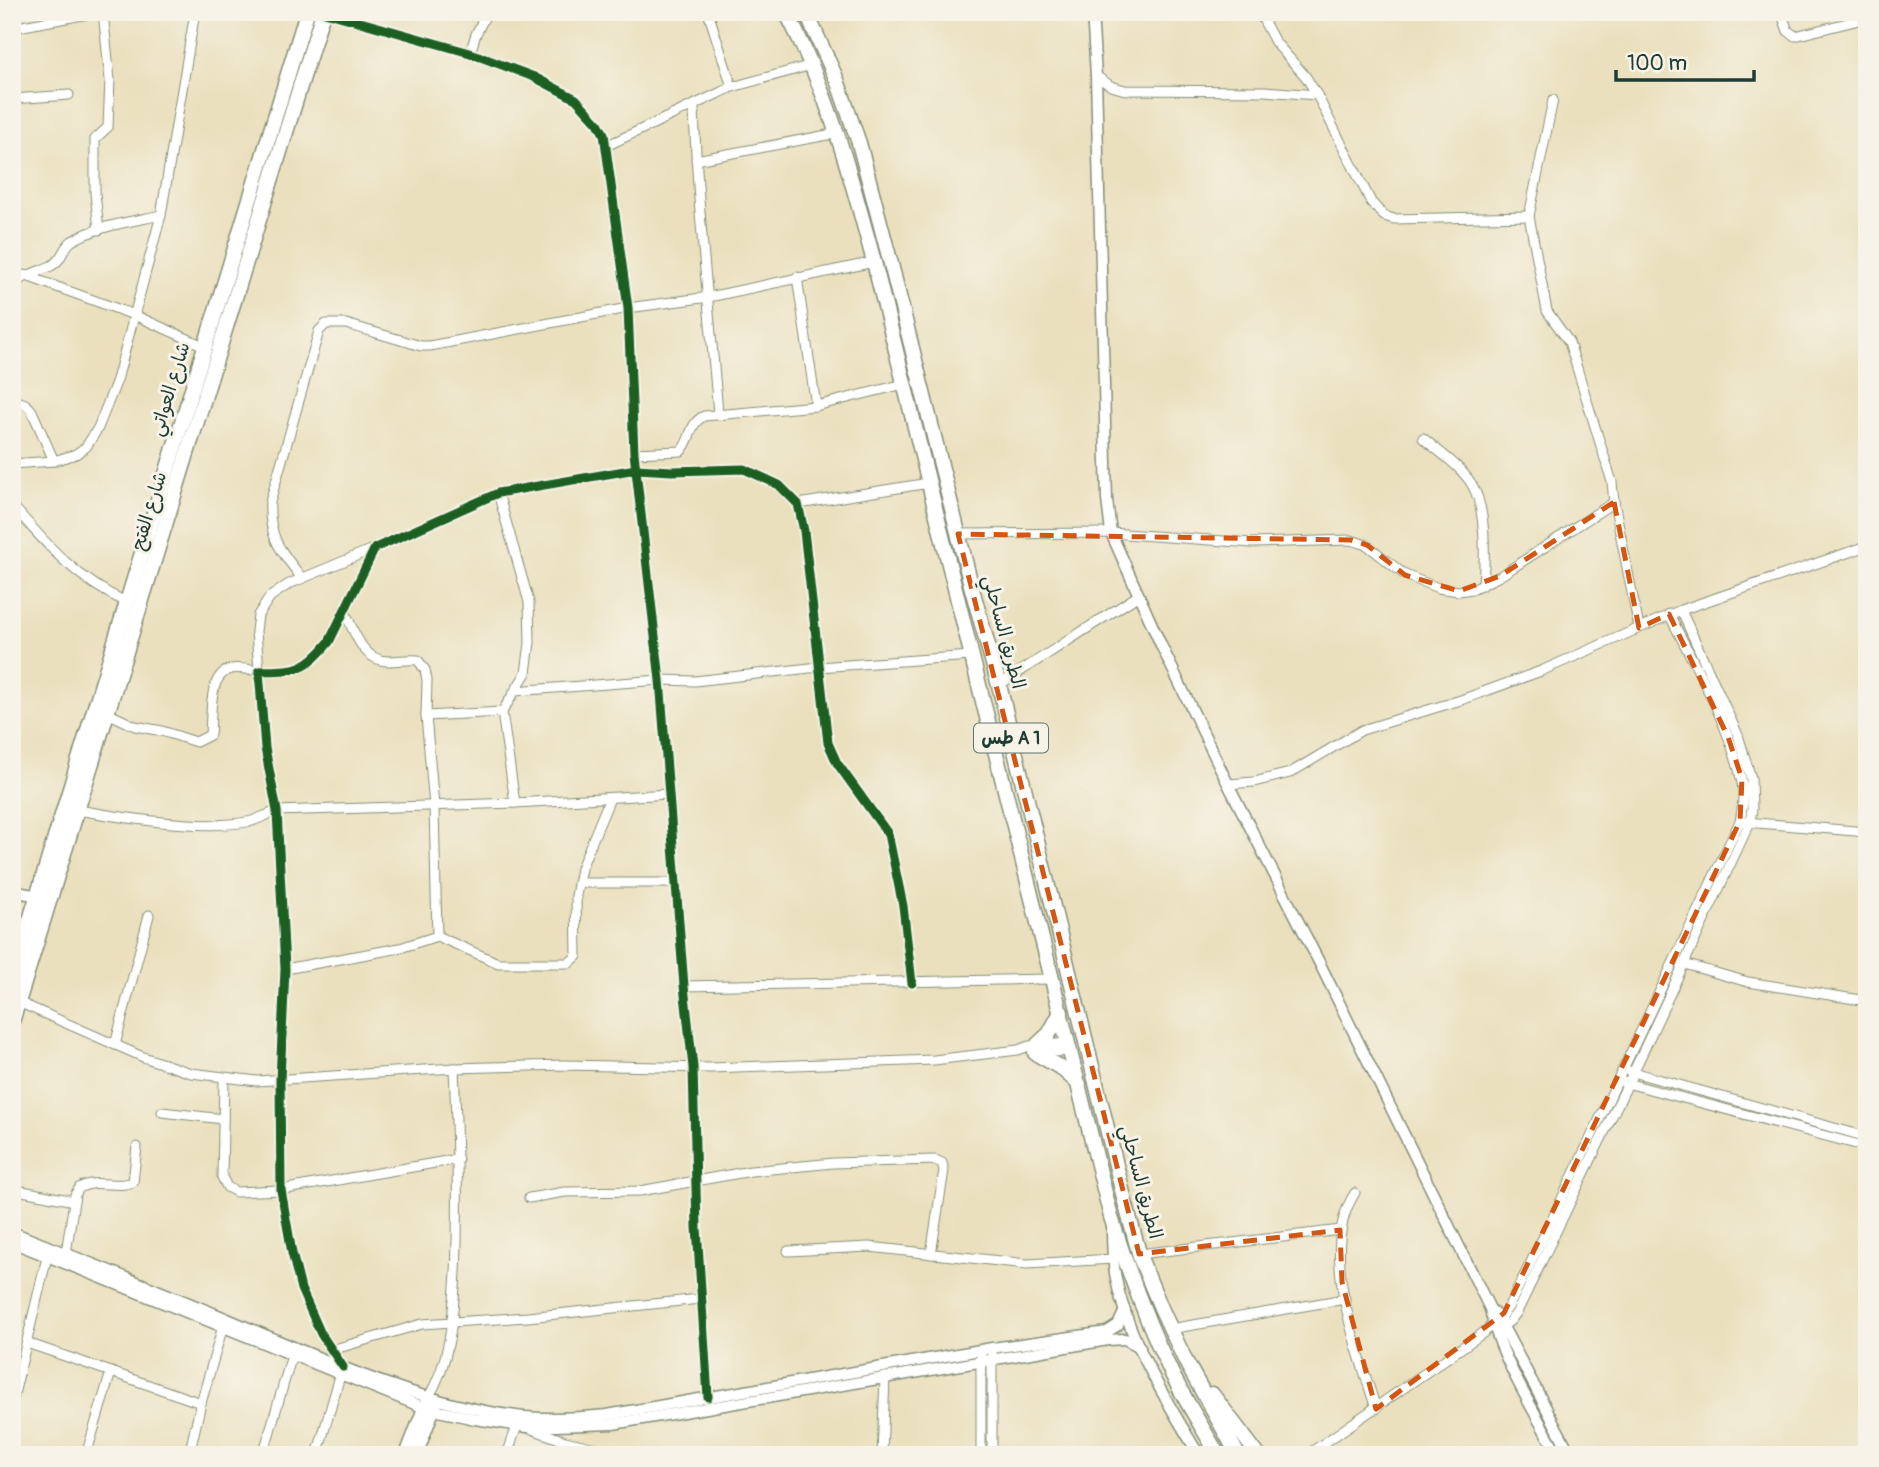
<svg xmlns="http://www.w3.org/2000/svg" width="1879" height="1467" font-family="Pangolin,'Playpen Sans Arabic',sans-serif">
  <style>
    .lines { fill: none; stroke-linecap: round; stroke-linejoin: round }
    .minor-casing { stroke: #848e78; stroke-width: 11 }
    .tertiary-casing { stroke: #848e78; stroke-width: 13 }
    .secondary-casing { stroke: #848e78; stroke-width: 15 }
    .primary-casing { stroke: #848e78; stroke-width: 17 }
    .trunk-casing { stroke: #848e78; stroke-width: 17 }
    .minor { stroke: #fff; stroke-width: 9 }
    .tertiary { stroke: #fff; stroke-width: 10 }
    .secondary { stroke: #fff; stroke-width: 12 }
    .primary { stroke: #fff; stroke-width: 14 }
    .trunk { stroke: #fff; stroke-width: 14 }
    .cycleway-casing { stroke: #f7f3e8; stroke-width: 13 }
    .cycleway { stroke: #1b5e20; stroke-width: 9 }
    .marked { fill: none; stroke: #d45610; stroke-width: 5; stroke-dasharray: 14 9; stroke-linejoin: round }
    .labels { text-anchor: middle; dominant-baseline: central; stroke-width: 6; stroke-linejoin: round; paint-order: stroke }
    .shield { fill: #f7f3e8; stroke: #60746a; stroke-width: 2 }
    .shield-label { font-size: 18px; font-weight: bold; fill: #1f3d34 }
    .street-label { font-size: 19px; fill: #1f3d34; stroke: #f7f3e8 }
  </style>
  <rect width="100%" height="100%" fill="#f7f3e8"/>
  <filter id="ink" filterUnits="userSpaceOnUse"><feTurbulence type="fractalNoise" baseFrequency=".0143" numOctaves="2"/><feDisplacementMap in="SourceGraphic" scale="14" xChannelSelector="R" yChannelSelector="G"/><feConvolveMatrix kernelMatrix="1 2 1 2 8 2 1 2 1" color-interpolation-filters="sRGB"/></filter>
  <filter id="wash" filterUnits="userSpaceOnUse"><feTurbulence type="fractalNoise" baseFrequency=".00686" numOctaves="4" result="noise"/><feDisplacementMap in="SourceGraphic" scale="28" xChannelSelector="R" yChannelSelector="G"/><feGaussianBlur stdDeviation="1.57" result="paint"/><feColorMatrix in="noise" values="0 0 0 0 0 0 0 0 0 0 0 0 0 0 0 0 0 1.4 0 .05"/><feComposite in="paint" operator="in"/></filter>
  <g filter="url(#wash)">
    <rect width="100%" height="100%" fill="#eae0bd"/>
  </g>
  <g filter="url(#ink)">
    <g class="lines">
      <defs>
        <g id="minor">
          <path d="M325,12l145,41 64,24 42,22 22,24 6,11 24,174 6,145 26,227 24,306 9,81 4,161 11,169"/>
          <path d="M708,12l24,75"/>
          <path d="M1259,12l16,30 31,35 11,18"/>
          <path d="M1781,12l7,19 7,5 72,-18"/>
          <path d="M12,28l87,-16"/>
          <path d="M470,53l6,-19 11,-22"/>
          <path d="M1096,76l15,10 14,4 139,1 53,4 54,107 13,14 10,3 135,-3 18,95 22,31 43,140 2,20 25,126"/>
          <path d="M12,99l57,-4"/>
          <path d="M694,107c3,102 16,204 24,307"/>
          <path d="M606,146l126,-59 80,-22"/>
          <path d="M696,160l142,-27"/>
          <path d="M1529,216l24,-116"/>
          <path d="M99,230l-4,-37v-54l13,-12 2,-47 -7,-68"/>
          <path d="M24,275l110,40 70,31"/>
          <path d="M797,277l19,129"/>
          <path d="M12,285c13,-10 25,-13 39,-19 12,-6 11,-18 21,-25 24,-15 62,-20 89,-26"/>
          <path d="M12,402c10,-1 14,1 20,9l22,50 22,-7 10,-7 12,-19 19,-48 44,-165 34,-203"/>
          <path d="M1423,438c16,14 36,27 48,45 16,25 14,73 12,102"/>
          <path d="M634,453l47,-2c11,-11 7,-27 23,-35l112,-10 88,-22"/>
          <path d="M12,464l42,-3"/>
          <path d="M498,493l31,109 1,41 -4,30 -11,18"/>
          <path d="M798,504l131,-21"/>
          <path d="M12,505c36,41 64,74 114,97"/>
          <path d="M958,534l153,-1 141,10 99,-3 16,5 38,30 33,13 21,3 13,-2 28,-13 114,-74"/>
          <path d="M302,578c-21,-26 -34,-41 -32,-76l49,-171 7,-7h20l75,22h9l198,-38 81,-11 165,-35"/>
          <path d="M344,609c9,20 18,53 45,52 10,0 19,-2 29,-1l7,10 2,10 -1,36 8,90 3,130"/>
          <path d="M999,685l140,-90"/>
          <path d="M103,711l32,15 27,5 34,11 14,-7c2,-19 -3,-60 21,-66 8,-2 19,1 28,2l-3,-40 2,-16 12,-18 19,-13 86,-36"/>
          <path d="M502,712l13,91"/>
          <path d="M426,716l76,-4 13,-21 145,-11 35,1 124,-14 152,-11"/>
          <path d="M1228,784l26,-2 36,-9 72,-43 99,-30 80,-29 140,-61 186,-64"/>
          <path d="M78,810c45,8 129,21 174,11 8,-3 17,-7 25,-10l238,-8 154,-9"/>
          <path d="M1745,822l122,10"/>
          <path d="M578,883h98"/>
          <path d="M1684,964l64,18 119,19"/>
          <path d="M285,969l115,-21 37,-12 61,27h71l8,-7 -1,-60 5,-28 29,-70"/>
          <path d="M684,986l369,-7"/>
          <path d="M1865,1000l2,-15"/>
          <path d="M18,1002l125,55 48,16 66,8 197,-13 110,-3 146,3 224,-8 84,-10 11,-4 40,-3"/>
          <path d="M115,1045l34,-130"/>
          <path d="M1037,1053l34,-2"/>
          <path d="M1629,1071l238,66"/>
          <path d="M224,1079l-2,98 5,10 9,5 45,-2 177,-31"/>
          <path d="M1623,1082l244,65"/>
          <path d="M162,1112l61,7"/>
          <path d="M12,1189l62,12"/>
          <path d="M1355,1193c-38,57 3,156 21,216"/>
          <path d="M529,1198l36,-6 75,-1 111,-20 82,-8 102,-3 7,3 2,7 -13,84"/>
          <path d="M788,1251l81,-4 158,17 86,-5"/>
          <path d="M66,1253l9,-58 4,-7c17,-10 37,1 54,-6l4,-35"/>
          <path d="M1139,1254l202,-24"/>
          <path d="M1170,1329l175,-30"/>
          <path d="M1498,1330l12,-9 7,-9 116,-239 117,-251 2,-13 -1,-31 -13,-43 -57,-125"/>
          <path d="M27,1343l174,60"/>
          <path d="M992,1348v107"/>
          <path d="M331,1350l91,-26 106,-7 172,-18"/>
          <path d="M343,1367l-22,-33 -20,-45 -9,-36 -11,-63 -1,-110 5,-111 -8,-158 -12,-63 -6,-77c36,-1 46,1 70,-29l46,-94 123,-55 138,-24 36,2 72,-2 35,16 19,19 6,27 24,212 9,20 51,71 15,72 9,77"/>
          <path d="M428,1398c23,-37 25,-83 28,-125 3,-69 1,-137 -2,-205"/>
          <path d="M12,1403l35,-146"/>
          <path d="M532,1429l33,12 60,14"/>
          <path d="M191,1450l17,5"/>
          <path d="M86,1455l25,-83"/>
          <path d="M189,1455l12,-52 22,-77"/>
          <path d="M263,1455l29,-100"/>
          <path d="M317,1455l23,-79"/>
          <path d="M507,1455l10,-29"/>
          <path d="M882,1455l3,-78"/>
          <path d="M981,1455v-100"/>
          <path d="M1307,1455l176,-122 16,-14 10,-13 42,-84 189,-401c3,-14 5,-28 1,-43 -13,-57 -46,-112 -72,-164"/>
        </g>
        <g id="tertiary">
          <path d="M1092,12l4,64 11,424 4,33 50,112 67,139 92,180 170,345c9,47 45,103 68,146"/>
          <path d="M12,891l32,6"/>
          <path d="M1112,1230c0,17 1,33 4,49 12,61 51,123 83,176"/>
          <path d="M12,1232c73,29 146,58 218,88 92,39 186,83 286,96 30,4 61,2 91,-1l385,-67 115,-16 11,-7 7,-15"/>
          <path d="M12,1242l413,166 50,11 52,8 86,-3 495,-84 17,-1 15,8"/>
          <path d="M1492,1311l7,8 72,136"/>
        </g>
        <g id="secondary">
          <path d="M406,1455l22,-57"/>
          <path d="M416,1455l21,-55"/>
        </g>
        <g id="primary">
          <path d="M12,979l295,-967"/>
          <path d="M12,1022l311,-1010"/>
        </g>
        <g id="trunk">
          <path d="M786,12c42,79 65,164 88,250l237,955c17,54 36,106 61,157 14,28 31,54 46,81"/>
          <path d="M806,12l31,68 22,63 32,121 81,325 27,96 126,517 16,58 20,48 25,54 52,93"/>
          <path d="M1037,1045l12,-11 12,-22"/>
          <path d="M1035,1053l26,15 18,16"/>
          <path d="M1212,1394l46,61"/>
        </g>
      </defs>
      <use href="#minor" class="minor-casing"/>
      <use href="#tertiary" class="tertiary-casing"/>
      <use href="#secondary" class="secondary-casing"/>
      <use href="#primary" class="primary-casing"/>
      <use href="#trunk" class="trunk-casing"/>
      <use href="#minor" class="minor"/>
      <use href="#tertiary" class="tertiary"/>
      <use href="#secondary" class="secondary"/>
      <use href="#primary" class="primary"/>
      <use href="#trunk" class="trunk"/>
      <defs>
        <g id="cycleway">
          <path d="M325,12l145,41 64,24 42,22 22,24 6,11 24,174 6,145 26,227 24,306 9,81 4,161 11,169"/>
          <path d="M343,1367l-22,-33 -20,-45 -9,-36 -11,-63 -1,-110 5,-111 -8,-158 -12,-63 -6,-77c36,-1 46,1 70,-29l46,-94 123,-55 138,-24 36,2 72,-2 35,16 19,19 6,27 24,212 9,20 51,71 15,72 9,77"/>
        </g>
      </defs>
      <use href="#cycleway" class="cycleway-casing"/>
      <use href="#cycleway" class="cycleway"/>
    </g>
  </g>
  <path class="marked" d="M1614,502l25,126 30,-14 59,123 14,42 -2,42 -236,492 -128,96 -34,-127 -2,-52 -201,24 -181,-720 393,6 16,5 38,30 54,16 41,-15z"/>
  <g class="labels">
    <rect class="shield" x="974" y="723.5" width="74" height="29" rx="5"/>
    <g class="shield-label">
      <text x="1011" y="738">طس A 1</text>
    </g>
    <g class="street-label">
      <text transform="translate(170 389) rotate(-73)">شارع العواتي</text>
      <text transform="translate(149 511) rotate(-73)">شارع الفتح</text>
      <text transform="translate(1004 632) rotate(75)">الطريق الساحلي</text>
      <text transform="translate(1141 1182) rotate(75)">الطريق الساحلي</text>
    </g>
  </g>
  <rect width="1879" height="1467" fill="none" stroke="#f7f3e8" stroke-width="42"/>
  <path d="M1616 70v10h138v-10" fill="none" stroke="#1f3d34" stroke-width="3.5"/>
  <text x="1627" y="70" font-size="21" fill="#1f3d34" stroke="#f7f3e8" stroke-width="5" paint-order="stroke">100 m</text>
</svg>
